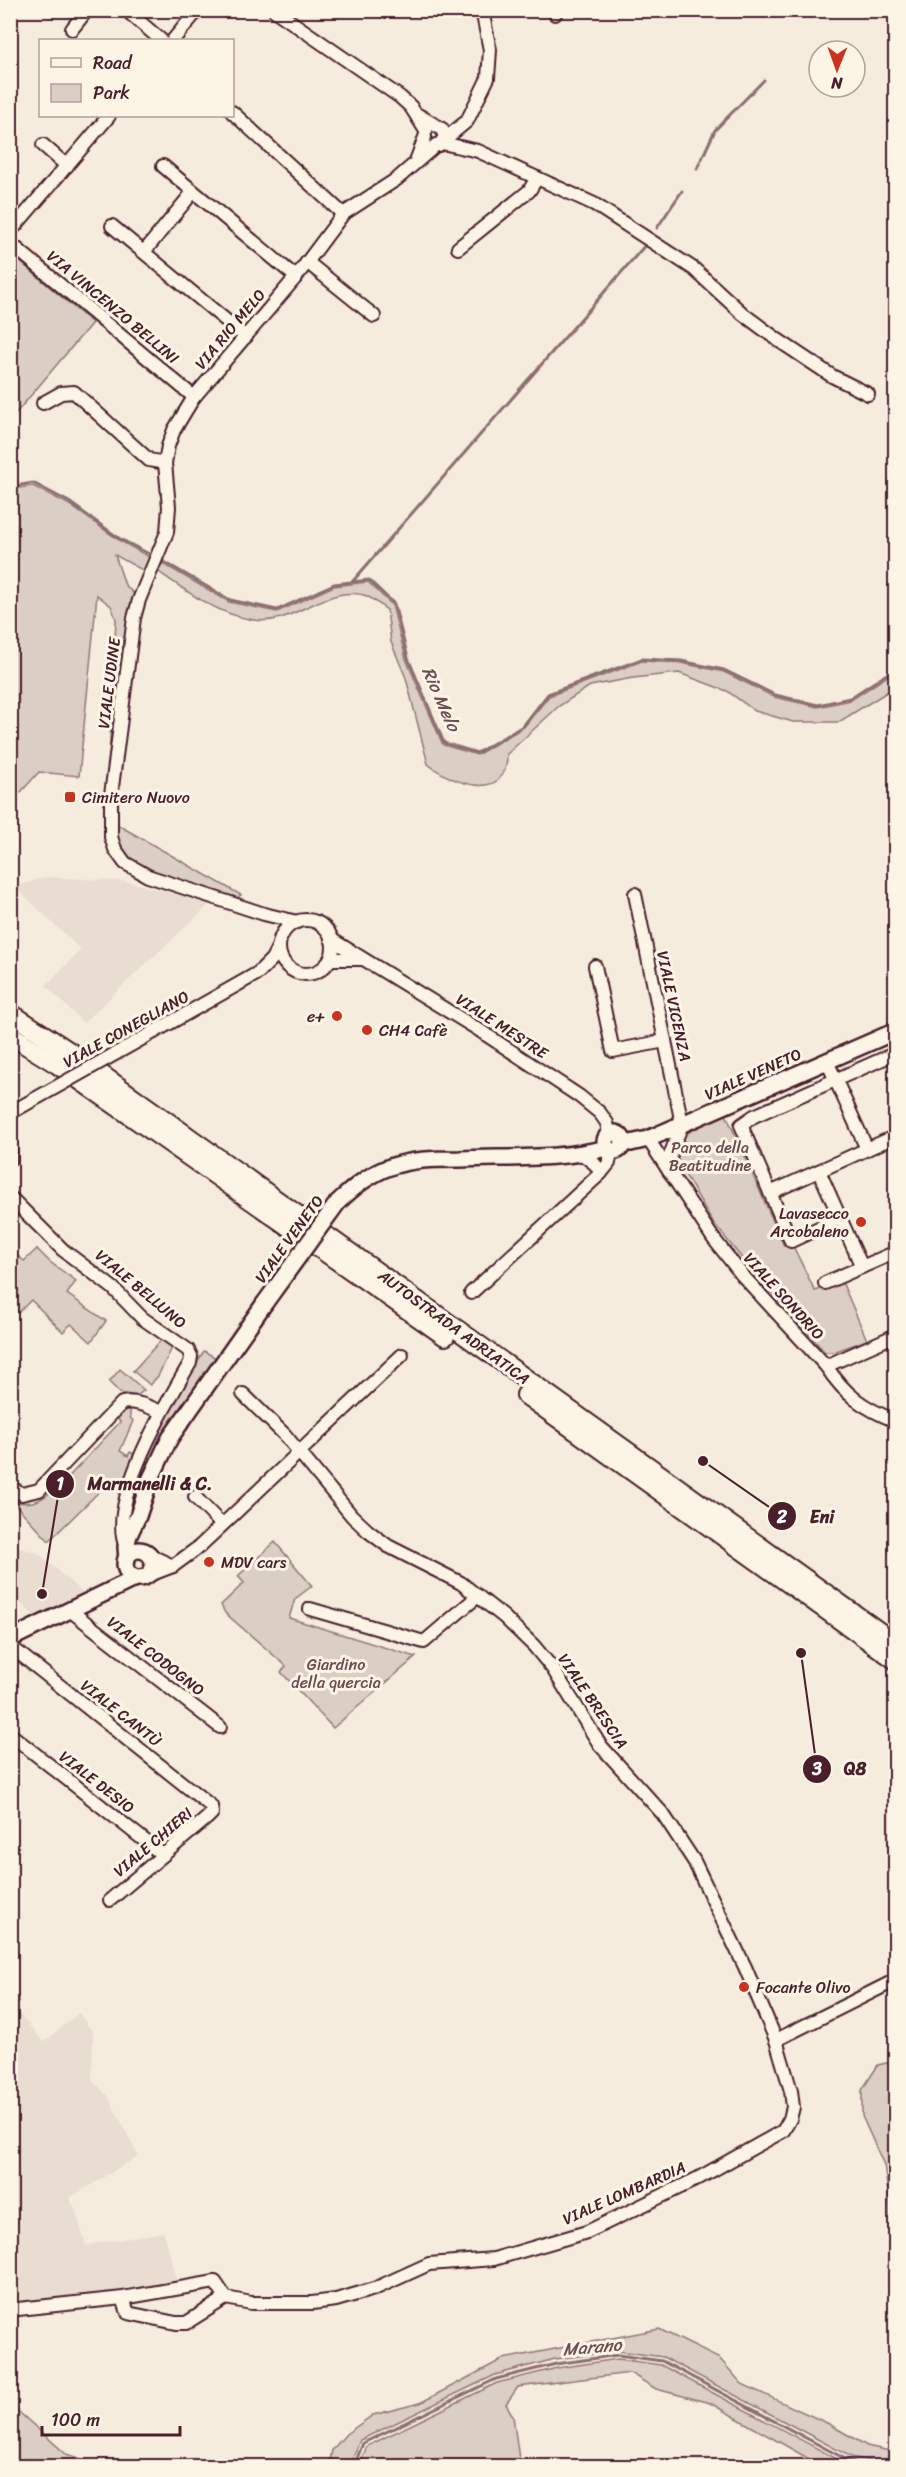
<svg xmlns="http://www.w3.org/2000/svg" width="906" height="2477" font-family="Sriracha,sans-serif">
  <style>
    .built { fill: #e8ddd0 }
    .green { fill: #dbcec4; stroke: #927678; stroke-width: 1.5 }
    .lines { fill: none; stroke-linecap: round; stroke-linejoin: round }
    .stream { stroke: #8c6e70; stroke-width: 3 }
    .minor-casing { stroke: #4a1f2b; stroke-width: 16 }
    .major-casing { stroke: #4a1f2b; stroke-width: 20 }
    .highway-casing { stroke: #4a1f2b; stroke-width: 22 }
    .minor { stroke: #fcf5e5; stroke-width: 12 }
    .major { stroke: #fcf5e5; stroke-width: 15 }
    .highway { stroke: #fcf5e5; stroke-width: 18 }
    .minor-bridge-casing { stroke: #4a1f2b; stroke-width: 16; stroke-linecap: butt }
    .major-bridge-casing { stroke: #4a1f2b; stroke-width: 20; stroke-linecap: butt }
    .minor-bridge { stroke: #fcf5e5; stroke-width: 12 }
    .major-bridge { stroke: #fcf5e5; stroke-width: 15 }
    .poi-dot { fill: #c8321e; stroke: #fcf5e5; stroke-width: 2 }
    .labels { text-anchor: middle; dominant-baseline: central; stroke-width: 6; stroke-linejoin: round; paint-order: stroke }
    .street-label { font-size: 16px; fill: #4a1f2b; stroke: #fcf5e5 }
    .poi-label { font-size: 16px; fill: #4a1f2b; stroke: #fcf5e5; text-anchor: start }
    .park-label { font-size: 16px; fill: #6e4b51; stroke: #fcf5e5 }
    .water-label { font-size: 18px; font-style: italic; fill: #704d53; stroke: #fcf5e5 }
    .leader { fill: none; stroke: #4a1f2b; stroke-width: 2 }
    .callout-dot { fill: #4a1f2b; stroke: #fcf5e5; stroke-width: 2 }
    .mark-label { font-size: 18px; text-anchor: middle; font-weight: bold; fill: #fff }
    .callout-label { font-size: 18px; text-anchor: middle; font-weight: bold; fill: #4a1f2b; stroke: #fcf5e5; stroke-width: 6; stroke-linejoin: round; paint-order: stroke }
  </style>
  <rect width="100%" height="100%" fill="#f5ecde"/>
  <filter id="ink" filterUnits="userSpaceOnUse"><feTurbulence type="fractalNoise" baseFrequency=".0167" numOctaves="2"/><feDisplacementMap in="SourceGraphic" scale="12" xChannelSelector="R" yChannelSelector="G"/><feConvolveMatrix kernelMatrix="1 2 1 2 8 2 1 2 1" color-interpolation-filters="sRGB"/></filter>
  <g filter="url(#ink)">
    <g class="built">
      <path d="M46,877l78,4 88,21 -129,121 -37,-38 35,-35 -66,-63z"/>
      <path d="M10,1545l28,8 48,43 -45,26 -30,-28z"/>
      <path d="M15,2009l29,33 35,-29 14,19 -1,48 16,16 30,60 -68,42 5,11 11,36 78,-13 13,49 -55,11 -111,13 -1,-292z"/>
    </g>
    <g class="green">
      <path d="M11,254l81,69 -81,96h-1z"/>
      <path d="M33,486l35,18 51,36 32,18 -7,13 -29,-16 10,30 9,9 -6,27 -20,158 8,-160 -5,-13 -14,-11 -18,181 -40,-4 -28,31v-314z"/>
      <path d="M160,562l69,40 48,10 57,-26 34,-4 24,23 14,54 37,86 34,10 47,-28 25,-31 93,-35 39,2 43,9 50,25 44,10 33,-7 44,-29v16l-56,35h-46l-38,-11 -28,-20 -48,-18 -46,5 -43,8 -31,20 -52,48c1,50 -55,30 -79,10l-22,-86 -15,-36 -4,-32c-7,-5 -16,-13 -23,-15 -41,-10 -71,32 -110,25 -38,-6 -68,-29 -98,-50z"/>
      <path d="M118,825l123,70 -4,3 -8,-1c-30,-9 -120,-26 -111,-72z"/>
      <path d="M725,1112l59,134h9l22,45 27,-9 25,58 -34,12h-8l-65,-71 -47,-59 -29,-49h-6c-14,-35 22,-49 47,-61z"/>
      <path d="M37,1249l13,13 26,19 -9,13 39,27 -15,21 -20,-18 -8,8 -32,-32 -13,13 -7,-8v-55l13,11z"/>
      <path d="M162,1339l10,9 -14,28 -8,9 -17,-14z"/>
      <path d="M204,1351l12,7 -12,20 -74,151 -4,-7 15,-56 31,-64z"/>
      <path d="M120,1369l24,21 -7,6 -17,-3 -11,-11z"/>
      <path d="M125,1410h5v7l3,4 -13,30 8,5 2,-4 4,2 -8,29 -13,-5 -64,63 -38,-41c20,7 33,0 47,-15l2,1 60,-64 -2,-3z"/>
      <path d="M275,1542l37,44 -17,13 -6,19 127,39 -83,71 -52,-56 5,-6 -61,-53 -4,-8 23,-22 -6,-7z"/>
      <path d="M895,2061h1l-1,223 -5,-20v-59l-6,-40 -22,-49v-26l16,-25z"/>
      <path d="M659,2329l61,30 22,25 87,40 38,22 28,6v14l-44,-9 -188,-100 -45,-6 -63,8 -60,16 -135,65 -10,26h-21l3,-16 14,-16 27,-19 47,-12 83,-44z"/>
      <path d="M618,2359l43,6 187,100 8,1 -38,-2 -108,-61 -54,-14 -26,-16 -112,14 -12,17 7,12 7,50h-161l8,-20 130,-63 60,-15z"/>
      <path d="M11,2405l55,49 38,12h-93z"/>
    </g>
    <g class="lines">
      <g class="stream">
        <path d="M697,169l18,-39 49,-50"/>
        <path d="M657,228l25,-37"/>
        <path d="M10,487l23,-4 36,19 51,37 33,17"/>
        <path d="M159,559l71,41 47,10 57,-26 35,-4 25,24 14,54 36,85 33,10 46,-27 25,-32 94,-35 39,2 43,9 51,25 43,10 32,-7 46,-30"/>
        <path d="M353,581l294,-338"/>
        <path d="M354,2466l9,-23 133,-64 60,-15 62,-9 44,6 187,100 26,5"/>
      </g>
      <defs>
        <g id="minor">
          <path d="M126,10l35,30"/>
          <path d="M274,10l126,87 11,10 15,24"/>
          <path d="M555,14v-4"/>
          <path d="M72,29l15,-19"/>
          <path d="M173,40l25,-30"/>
          <path d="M232,112l111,102"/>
          <path d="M418,115l24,14 3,8 -6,8"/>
          <path d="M444,140l23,-19 21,-43 2,-28 -8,-40"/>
          <path d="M442,143l36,8 116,53 100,65 49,45 35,26 54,36 36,18"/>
          <path d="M43,145l24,21"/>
          <path d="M416,161l9,-24"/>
          <path d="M163,166l133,111"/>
          <path d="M112,226l134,111"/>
          <path d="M10,232l99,-116"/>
          <path d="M10,243l184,154"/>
          <path d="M458,248l71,-57 8,-13"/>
          <path d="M144,252l49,-60"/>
          <path d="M307,262l67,54"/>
          <path d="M43,403l18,-10 13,-1 75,68 16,3"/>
          <path d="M635,894l47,230 -11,29 -2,18"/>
          <circle cx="306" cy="947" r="27"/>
          <path d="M297,922l-33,-8 -116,-38 -23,-13 -10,-14 -4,-12v-42l23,-177 5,-18 28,-68 2,-25 -4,-44 3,-17 6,-16 20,-33 102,-120 47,-63 54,-35 39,-34"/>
          <path d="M331,939l148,91 100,66 21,17 7,10 2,10"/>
          <path d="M330,959h32"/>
          <path d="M595,966l18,85 52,-10"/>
          <path d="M154,1032l104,-59 14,-14 7,-14"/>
          <path d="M827,1061l40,88"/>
          <path d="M648,1139l65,99 29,37 84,91c19,29 37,42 70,55"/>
          <path d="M10,1140v19"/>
          <path d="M582,1154l13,10 6,9"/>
          <path d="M819,1171l43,96"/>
          <path d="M770,1193l126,-57"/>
          <path d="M10,1197l53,53 50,38 29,30 46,32 3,6 -1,7c-23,40 -84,140 -64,184"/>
          <path d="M840,1218l-49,23 -50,-116 13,-9 142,-63"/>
          <path d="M825,1283l71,-31"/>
          <path d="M471,1293l130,-120 8,-10 2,-12"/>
          <path d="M826,1366l70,-31"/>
          <path d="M10,1487l12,7 17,-4 83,-87c13,-3 28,4 39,9"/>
          <path d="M195,1497l27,28"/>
          <path d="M173,1566l26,-19 203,-192"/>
          <path d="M147,1576l26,-10 -22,-10"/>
          <path d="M310,1609l114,33 54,-46"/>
          <path d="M71,1611l149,116"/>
          <path d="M10,1625l11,10"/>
          <path d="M10,1646l201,160 1,7 -5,5 -97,82"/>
          <path d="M10,1734l153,121"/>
          <path d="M776,2040l120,-60"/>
          <path d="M123,2298l5,15 48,10h10l40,-25"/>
          <path d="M10,2312l8,-3 105,-11 92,-16 11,16 25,5h61l24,-3 38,-11 55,-25 65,-5 93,-27 110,-53 86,-48 7,-12 3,-12 -2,-16 -15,-51 -31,-73 -51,-106 -31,-47 -63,-69 -47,-76 -19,-23 -30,-29 -43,-34 -73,-37 -20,-15 -16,-15 -67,-81 -42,-41"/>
        </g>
        <g id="major">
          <circle cx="614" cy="1142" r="9"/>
          <path d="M623,1142l8,1 17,-4 248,-108"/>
          <path d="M338,1202c15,-14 29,-26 49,-34 23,-9 48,-9 73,-9 48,-2 100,1 147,-11"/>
          <circle cx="139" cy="1564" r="14"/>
          <path d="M127,1559l-1,-12 3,-12 9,-19 12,-36 20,-42 94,-134"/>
          <path d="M10,1639l126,-61"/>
        </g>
        <g id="highway">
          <path d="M10,1013l57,37 829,594"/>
          <path d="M10,1035l47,29 388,272"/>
          <path d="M526,1395l370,265"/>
        </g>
      </defs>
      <use href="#minor" class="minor-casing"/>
      <use href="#major" class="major-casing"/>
      <use href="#highway" class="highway-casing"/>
      <use href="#minor" class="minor"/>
      <use href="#major" class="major"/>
      <use href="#highway" class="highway"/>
      <defs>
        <path id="minor-bridge" d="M10,1113l144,-81"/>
        <path id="major-bridge" d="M264,1304l74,-102"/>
      </defs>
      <use href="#minor-bridge" class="minor-bridge-casing"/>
      <use href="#major-bridge" class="major-bridge-casing"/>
      <use href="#minor-bridge" class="minor-bridge"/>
      <use href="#major-bridge" class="major-bridge"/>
    </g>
  </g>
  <g class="poi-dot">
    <rect x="64" y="791" width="12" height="12" rx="3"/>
    <circle cx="337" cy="1016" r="6"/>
    <circle cx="367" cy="1030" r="6"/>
    <circle cx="861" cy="1222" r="6"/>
    <circle cx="209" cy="1562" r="6"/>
    <circle cx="744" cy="1987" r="6"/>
  </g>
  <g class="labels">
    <g class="street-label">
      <text transform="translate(113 307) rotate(40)">VIA VINCENZO BELLINI</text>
      <text transform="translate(230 329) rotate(-50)">VIA RIO MELO</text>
      <text transform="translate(109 683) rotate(-83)">VIALE UDINE</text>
      <text transform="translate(674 1006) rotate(78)">VIALE VICENZA</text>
      <text transform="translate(502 1026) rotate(33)">VIALE MESTRE</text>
      <text transform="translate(126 1029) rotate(-29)">VIALE CONEGLIANO</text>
      <text transform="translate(753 1074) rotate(-24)">VIALE VENETO</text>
      <text transform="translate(289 1239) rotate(-54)">VIALE VENETO</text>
      <text transform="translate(141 1289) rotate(40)">VIALE BELLUNO</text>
      <text transform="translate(784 1296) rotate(48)">VIALE SONDRIO</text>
      <text transform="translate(454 1327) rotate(36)">AUTOSTRADA ADRIATICA</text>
      <text transform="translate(156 1656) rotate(38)">VIALE CODOGNO</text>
      <text transform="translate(593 1701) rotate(56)">VIALE BRESCIA</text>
      <text transform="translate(121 1713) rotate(38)">VIALE CANTÙ</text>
      <text transform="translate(97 1782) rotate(38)">VIALE DESIO</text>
      <text transform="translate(153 1842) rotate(-40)">VIALE CHIERI</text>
      <text transform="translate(624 2193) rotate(-24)">VIALE LOMBARDIA</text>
    </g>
    <g class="poi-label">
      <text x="82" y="797">Cimitero Nuovo</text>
      <text x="325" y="1016" text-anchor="end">e+</text>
      <text x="379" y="1030">CH4 Cafè</text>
      <text x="849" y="1213" text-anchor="end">Lavasecco<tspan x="849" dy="18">Arcobaleno</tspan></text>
      <text x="221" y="1562">MDV cars</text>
      <text x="756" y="1987">Focante Olivo</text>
    </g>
    <g class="park-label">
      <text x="710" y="1147">Parco della<tspan x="710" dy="18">Beatitudine</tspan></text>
      <text x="336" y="1664">Giardino<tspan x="336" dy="18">della quercia</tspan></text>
    </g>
    <g class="water-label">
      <text transform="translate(441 699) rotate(66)">Rio Melo</text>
      <text transform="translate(592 2347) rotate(-5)">Marano</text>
    </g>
  </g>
  <path class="leader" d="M42 1594L60 1484M703 1461L782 1516M801 1653L817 1769"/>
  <g class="callout-dot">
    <circle cx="42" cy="1594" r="6"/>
    <circle cx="703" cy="1461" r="6"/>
    <circle cx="801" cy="1653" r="6"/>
    <circle cx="60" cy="1484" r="15"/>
    <circle cx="782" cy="1516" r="15"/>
    <circle cx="817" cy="1769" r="15"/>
  </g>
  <g class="mark-label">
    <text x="60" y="1490">1</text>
    <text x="782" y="1523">2</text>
    <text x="817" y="1775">3</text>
  </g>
  <g class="callout-label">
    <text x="150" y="1490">Marmanelli &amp; C.</text>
    <text x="822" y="1523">Eni</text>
    <text x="855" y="1775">Q8</text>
  </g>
  <rect width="906" height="2477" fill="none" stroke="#fcf5e5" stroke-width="36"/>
  <rect x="18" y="18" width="870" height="2441" fill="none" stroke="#4a1f2b" stroke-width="2" filter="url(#ink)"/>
  <rect x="39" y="39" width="195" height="78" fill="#fcf5e5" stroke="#b59f9b" stroke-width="1.5"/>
  <rect x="51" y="58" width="30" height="9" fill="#fcf5e5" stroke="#b59f9b" stroke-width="1.5"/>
  <text x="93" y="69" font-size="18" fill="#4a1f2b">Road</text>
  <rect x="51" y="84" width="30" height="18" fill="#dbcec4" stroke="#b59f9b" stroke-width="1.5"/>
  <text x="93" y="99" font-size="18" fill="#4a1f2b">Park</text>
  <g transform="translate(837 69) rotate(181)"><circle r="28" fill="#fcf5e5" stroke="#b59f9b" stroke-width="1.5"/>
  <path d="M0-4.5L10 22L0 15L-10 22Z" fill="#c8321e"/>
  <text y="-9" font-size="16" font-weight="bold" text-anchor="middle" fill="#4a1f2b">N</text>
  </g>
  <path d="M42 2426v9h138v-9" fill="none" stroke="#4a1f2b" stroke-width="3"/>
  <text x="51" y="2426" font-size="18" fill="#4a1f2b" stroke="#fcf5e5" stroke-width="4.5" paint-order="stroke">100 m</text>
</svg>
